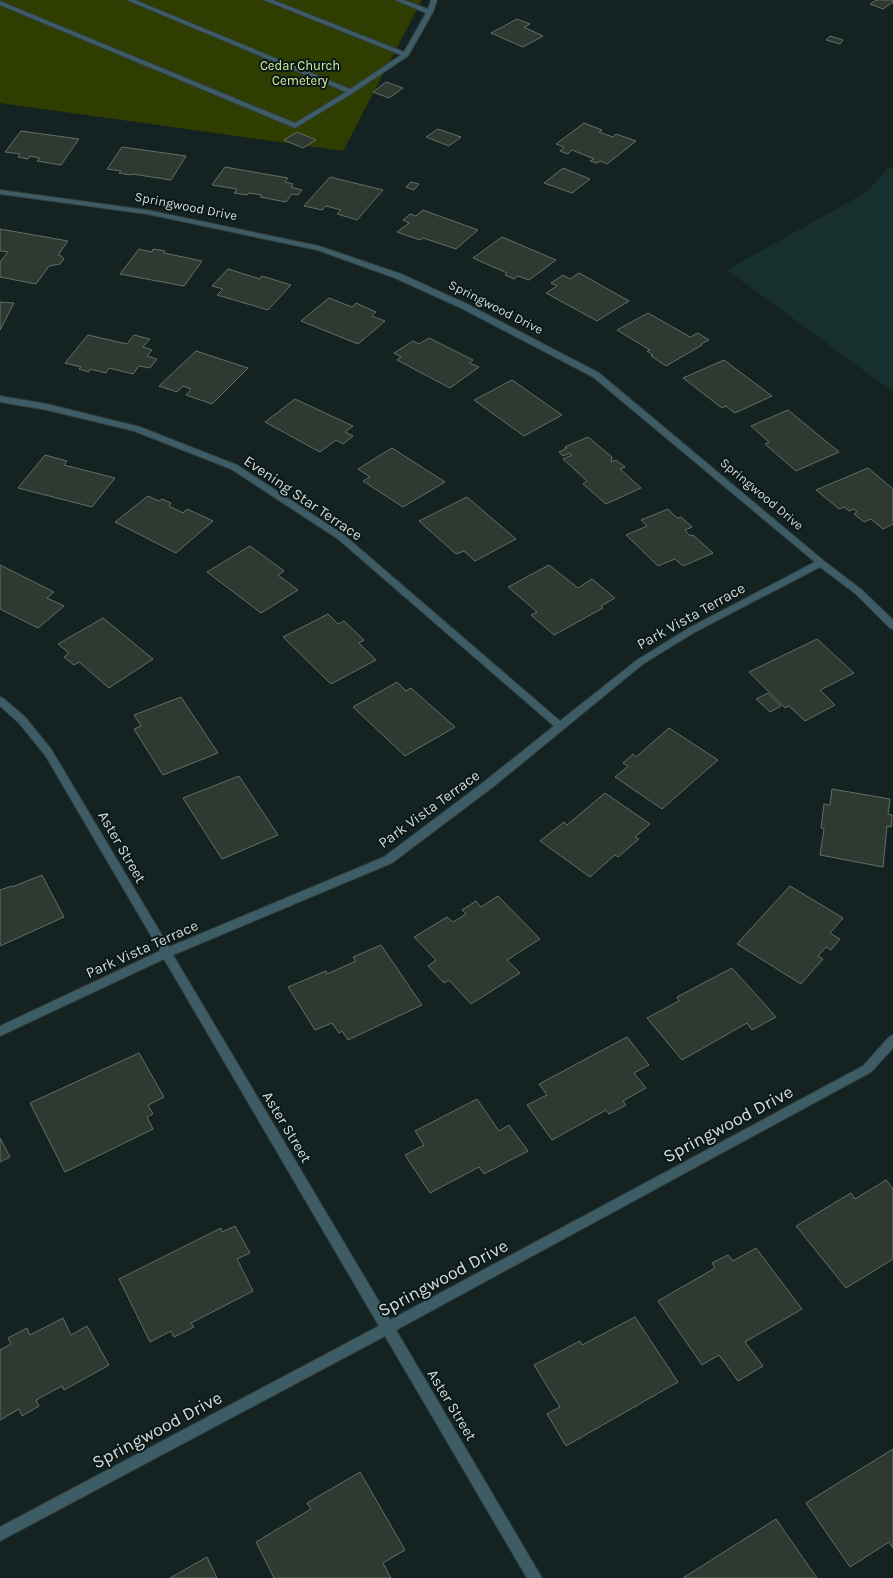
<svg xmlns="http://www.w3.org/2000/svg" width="893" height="1578" font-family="Karla,sans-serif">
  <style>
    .built { fill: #172f2d }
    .green { fill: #2f3d00 }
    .building { fill: #2e3931; stroke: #626f66 }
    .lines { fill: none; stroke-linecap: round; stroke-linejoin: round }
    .lane-casing { stroke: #2f3d3b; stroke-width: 2 }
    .street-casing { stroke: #2f3d3b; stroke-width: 2 }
    .lane { fill: #3e5c66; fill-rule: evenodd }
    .street { fill: #3e5c66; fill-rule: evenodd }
    .labels { text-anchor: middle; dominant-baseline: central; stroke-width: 4; stroke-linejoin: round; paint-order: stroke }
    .far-park-label { font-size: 13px; fill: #d6f299; stroke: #0b1918 }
    .far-street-label { font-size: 13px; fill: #d2dbda; stroke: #0b1918 }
    .street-label { font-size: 15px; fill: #d2dbda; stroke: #0b1918 }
    .near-street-label { font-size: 18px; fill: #d2dbda; stroke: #0b1918 }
  </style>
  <rect width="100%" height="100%" fill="#142321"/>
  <path class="built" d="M889,167l4,1v224l-166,-122 141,-79z"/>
  <path class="green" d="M0,0h422l-79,151 -343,-48z"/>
  <g class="building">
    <path d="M876,0h17v2l-10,7 -13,-5z"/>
    <path d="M517,19l13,5 -6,3 19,9 -20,11 -32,-14z"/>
    <path d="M830,36l13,4 -3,4 -14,-4z"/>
    <path d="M386,82l17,6 -14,10 -16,-6z"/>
    <path d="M584,123l18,7 -3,2 14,5 3,-3 20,7 -29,23 -7,-3 -3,2 -7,-2 4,-2 -22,-9 -4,4 -8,-3 4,-4 -8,-3z"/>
    <path d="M438,129l23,8 -12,9 -23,-9z"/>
    <path d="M21,131l58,8 -18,26 -24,-4 3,-3 -10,-2 -2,3 -10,-2 2,-3 -15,-2z"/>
    <path d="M297,132l19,8 -13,8 -19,-8z"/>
    <path d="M122,147l64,9 -15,24 -39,-6 -1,1 -12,-2 2,-2 -14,-2z"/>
    <path d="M225,167l63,11 -3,4 8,2 -2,3 11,3 -4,5 -6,-1 -6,8 -26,-5 2,-2 -13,-2 -2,2 -13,-2 3,-4 -25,-4z"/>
    <path d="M563,168l27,11 -18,14 -28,-10z"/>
    <path d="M330,177l53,13 -26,30 -20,-6 4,-4 -15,-4 -4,4 -18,-4z"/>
    <path d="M411,182l8,2 -5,6 -8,-3z"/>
    <path d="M423,210l55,20 -22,19 -33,-11 -3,2 -23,-8 12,-9 -6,-3 7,-6 6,2z"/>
    <path d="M0,229l68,12 -10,14 3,1 3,3 -4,5 -11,2 -13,18 -36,-7v-15l8,-10 -8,-1z"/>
    <path d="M502,237l54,23 -27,20 -11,-4 -4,3 -9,-4 2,-2 -34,-15z"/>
    <path d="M139,249l13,3 1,-3 12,2 -1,2 38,8 -18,25 -64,-12z"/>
    <path d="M228,269l32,10 2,-3 29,9 -23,25 -51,-15 6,-6 -11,-3z"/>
    <path d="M579,273l50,28 -32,20 -51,-28 11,-7 -6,-3 12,-8 7,4z"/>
    <path d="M329,298l23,9 4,-4 20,9 -4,4 13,5 -27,23 -57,-23z"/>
    <path d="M0,302l14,1 -14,27z"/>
    <path d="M648,313l42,24 8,-4 11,7 -8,4 1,1 -36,21 -15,-10 2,-1 -6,-4 3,-1 -33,-20z"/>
    <path d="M88,335l39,9 7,-9 16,4 -7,8 9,3 -5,6 10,3 -7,9 -11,-2 -6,8 -24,-6 -3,5 -16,-4 -1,3 -10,-3 2,-2 -16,-4z"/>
    <path d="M429,338l44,22 -4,3 10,4 -29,21 -53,-28 4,-3 -7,-4 19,-12 6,3z"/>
    <path d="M196,351l52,17 -36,36 -26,-9 5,-6 -8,-3 -6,6 -18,-6z"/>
    <path d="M724,360l48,36 -37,17 -9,-7 -4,2 -39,-30z"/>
    <path d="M512,380l50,35 -38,21 -50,-36z"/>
    <path d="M295,399l58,27 -8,6 8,4 -10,8 -7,-4 -16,12 -55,-30z"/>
    <path d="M788,410l51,42 -43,19 -31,-27 4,-2 -18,-16z"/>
    <path d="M588,437l24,20 -1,5 5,-2 9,7 -5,2 21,19 -35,16 -23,-20 4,-3 -24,-22 9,-4 -2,-2 -7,3 -4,-4 8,-4 -2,-1z"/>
    <path d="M392,448l53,34 -42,25 -40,-26 7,-4 -12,-8z"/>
    <path d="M45,455l22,6 -3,4 51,13 -23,29 -74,-19z"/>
    <path d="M868,468l25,21v35l-10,5 -12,-10 -7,3 -10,-8 3,-2 -3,-3 -5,2 -5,-4 -5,2 -23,-19z"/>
    <path d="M148,496l11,5 3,-2 9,4 -2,3 14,7 4,-4 26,12 -37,32 -61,-31z"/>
    <path d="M467,497l49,42 -41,22 -11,-10 -8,3 -37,-33z"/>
    <path d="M668,509l9,9 4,-1 11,10 -7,3 5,6 3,-1 20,18 -30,13 -8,-7 -17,7 -32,-31 21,-9 -6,-6z"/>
    <path d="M250,546l34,25 -6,4 20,15 -37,23 -54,-41z"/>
    <path d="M0,565l54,27 -7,6 17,8 -26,22 -38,-19z"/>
    <path d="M549,565l29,23 14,-9 23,19 -14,8 2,2 -49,27 -23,-20 6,-3 -29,-25z"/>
    <path d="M328,614l10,10 6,-3 20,19 -5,3 17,17 -45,24 -48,-47z"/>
    <path d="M103,618l50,41 -44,29 -30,-26 -5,3 -10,-8 5,-4 -11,-9z"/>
    <path d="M817,639l37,34 -34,17 15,15 -30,16 -16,-15 -4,2 -36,-36z"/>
    <path d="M397,682l9,9 5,-3 44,39 -50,29 -52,-49z"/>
    <path d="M768,693l13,13 -11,6 -14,-13z"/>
    <path d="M181,697l37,56 -55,22 -29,-46 7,-3 -7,-11z"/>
    <path d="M669,728l49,32 -56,49 -47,-32 13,-11 -5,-3 10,-9 3,3z"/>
    <path d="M239,776l39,59 -56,24 -39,-61z"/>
    <path d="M832,789l58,10 -2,15 4,1 -1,12 -4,-1 -4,41 -63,-12 4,-26 -3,-1 3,-24 6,1z"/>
    <path d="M605,793l45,31 -15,13 4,2 -21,18 -3,-2 -25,22 -50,-36 24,-19 3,3z"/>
    <path d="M42,875l22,42 -64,29v-56l12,-4v1z"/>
    <path d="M790,886l53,32 -13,15 10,6 -9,11 -5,-3 -8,9 5,3 -22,25 -64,-40z"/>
    <path d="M498,896l42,43 -33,21 13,13 -49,31 -22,-24 -5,3 -16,-17 8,-6 -22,-23 33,-20 6,5 13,-8 -4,-4 14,-9 5,6z"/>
    <path d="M381,945l41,60 -74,35 -6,-9 -3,2 -7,-10 -17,7 -27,-43 38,-16 1,3 29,-13 -3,-4z"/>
    <path d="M732,968l44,49 -24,13 -5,-7 -65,37 -35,-42 32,-17 -2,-4z"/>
    <path d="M627,1037l22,28 -15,8 12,15 -23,13 3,4 -17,9 -3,-4 -54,30 -25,-35 20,-10 -8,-11z"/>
    <path d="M139,1053l25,44 -16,8 5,9 -6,3 6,12 -88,43 -35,-69z"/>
    <path d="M477,1099l22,32 10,-6 19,26 -44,23 -5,-7 -49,26 -25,-38 19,-10 -9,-14z"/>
    <path d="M0,1138l10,19 -10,5z"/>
    <path d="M886,1180l7,9v70l-47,29 -50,-62 55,-33 4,6z"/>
    <path d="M235,1226l15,27 -13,6 16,32 -62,32 3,4 -20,10 -3,-6 -21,11 -31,-63 102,-51 1,4z"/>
    <path d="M756,1248l46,61 -57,33 18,24 -25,15 -19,-26 -17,10 -44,-64 57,-33 -3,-5 16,-8 5,6z"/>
    <path d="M635,1317l43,65 -112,64 -19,-32 13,-7 -26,-42 46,-24 2,4z"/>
    <path d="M63,1318l8,17 16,-9 22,39 -45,25 -2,-4 -26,14 3,6 -17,10 -3,-7 -19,11v-70l11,-6 -3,-6 19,-10 3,7z"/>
    <path d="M893,1449v99l-4,-6 -39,25 -44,-64z"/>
    <path d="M360,1472l45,78 -22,13 8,15h-117l-18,-36 55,-33 -4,-6z"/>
    <path d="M776,1519l41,59h-134z"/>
    <path d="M207,1557l10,21h-47z"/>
  </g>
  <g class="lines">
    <defs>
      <path id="lane" d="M127,0h8l215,89 51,-34 -137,-55h9l131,52 22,-39 -31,-13h9l24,9 3,-9h6l-4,12 -25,44 -55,37 -58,35 -295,-123v-4l2,1 293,121 51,-31z"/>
      <path id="street" d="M0,190l147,20 172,36 82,28 66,30 132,69 225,188 38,29 31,30v9l-3,-1 -34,-34 -36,-27 -125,65 -52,32 -150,123 -101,76 -219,92 217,365 473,-254 26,-29 4,-2v13l-22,24 -475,258 146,248h-15l-142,-242 -385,205v-14l379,-201 -215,-367 -164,77v-10l160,-75 -115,-196 -26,-32 -19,-17v-9l3,1 22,19 26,32 118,198 215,-90 101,-76 69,-55 -216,-187 -107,-70 -97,-38 -87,-21 -47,-8v-6l47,8 93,23 97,38 107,70 216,186 77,-61 52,-32 126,-66 -222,-185 -132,-69 -66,-30 -78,-28 -170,-36 -147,-20z"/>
    </defs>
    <use href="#lane" class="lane-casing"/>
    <use href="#street" class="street-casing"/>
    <use href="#lane" class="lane"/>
    <use href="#street" class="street"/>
  </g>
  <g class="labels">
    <g class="far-park-label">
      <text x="300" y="65">Cedar Church<tspan x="300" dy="15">Cemetery</tspan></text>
    </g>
    <g class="far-street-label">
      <text transform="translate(186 206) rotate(11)">Springwood Drive</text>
      <text transform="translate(496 307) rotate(27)">Springwood Drive</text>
      <text transform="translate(762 494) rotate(40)">Springwood Drive</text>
    </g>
    <g class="street-label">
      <text transform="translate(303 498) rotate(34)">Evening Star Terrace</text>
      <text transform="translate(691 616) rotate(-29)">Park Vista Terrace</text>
      <text transform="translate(429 809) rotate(-36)">Park Vista Terrace</text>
      <text transform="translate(122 847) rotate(60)">Aster Street</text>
      <text transform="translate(142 949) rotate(-24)">Park Vista Terrace</text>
      <text transform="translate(287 1127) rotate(59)">Aster Street</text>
      <text transform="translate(452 1405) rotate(59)">Aster Street</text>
    </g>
    <g class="near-street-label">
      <text transform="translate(728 1124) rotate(-28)">Springwood Drive</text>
      <text transform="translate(443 1278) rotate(-28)">Springwood Drive</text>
      <text transform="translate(157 1430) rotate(-28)">Springwood Drive</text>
    </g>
  </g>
</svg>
